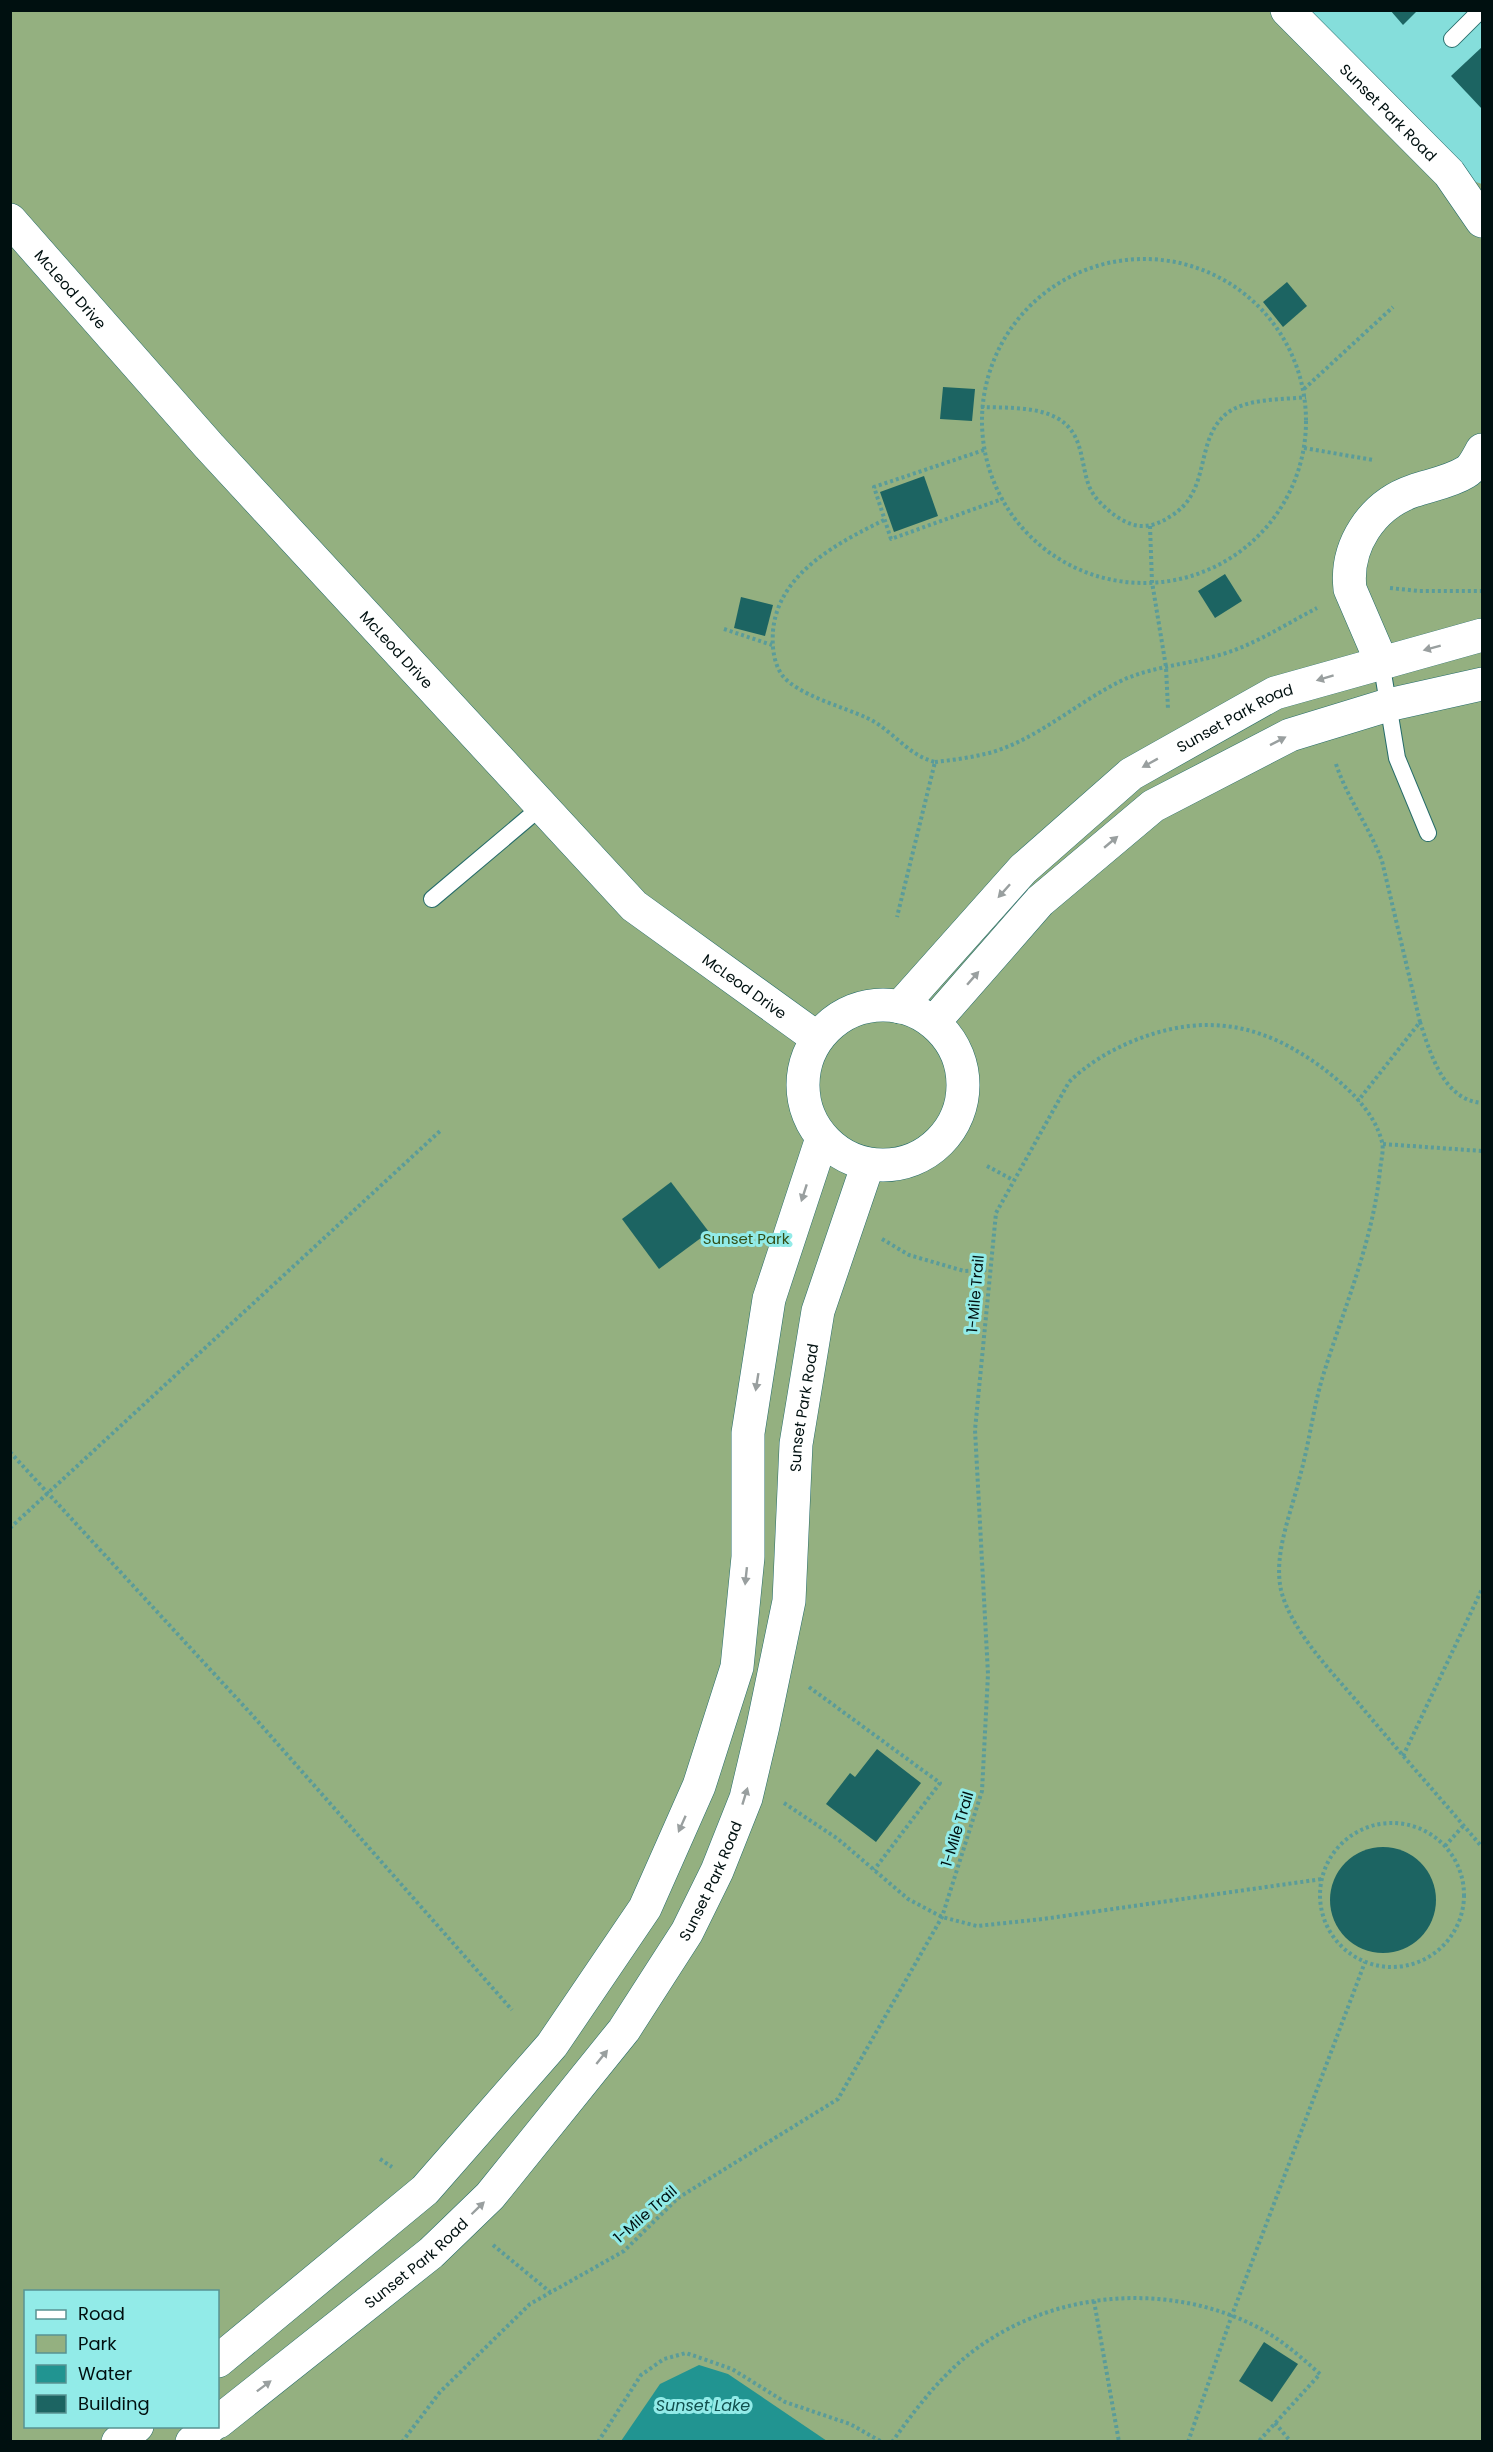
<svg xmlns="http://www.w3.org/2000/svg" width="1493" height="2452" font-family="Poppins,sans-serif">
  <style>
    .green { fill: #94b080; fill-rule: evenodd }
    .water { fill: #219491 }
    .building { fill: #1c6462 }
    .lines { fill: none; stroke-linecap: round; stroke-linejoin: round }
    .service-casing { stroke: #266c6a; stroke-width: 18 }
    .minor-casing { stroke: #266c6a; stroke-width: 34 }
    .path { stroke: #5a9c9a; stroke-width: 4; stroke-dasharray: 3 3; stroke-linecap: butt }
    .service { stroke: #fff; stroke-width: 16 }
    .minor { stroke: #fff; stroke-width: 33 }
    .oneway { fill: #999f9f }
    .labels { text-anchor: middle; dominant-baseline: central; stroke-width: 6; stroke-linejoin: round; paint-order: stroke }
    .street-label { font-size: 15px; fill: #001010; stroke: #92ebe8 }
    .park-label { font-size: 15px; fill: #335018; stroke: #92ebe8 }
    .water-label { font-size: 16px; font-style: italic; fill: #104f4d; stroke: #92ebe8 }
  </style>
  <rect width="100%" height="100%" fill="#85dedb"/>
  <path class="green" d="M11,11h1276l162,162 33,11v2257l-1471,1zM26,2292h192v134h-192z"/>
  <path class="water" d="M699,2365l29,9 99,67h-206l39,-57z"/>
  <g class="building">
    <path d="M1390,10h28l-15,15z"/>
    <path d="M1482,47v62l-31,-33z"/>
    <path d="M1287,282l20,24 -24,21 -20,-25z"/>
    <path d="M943,387l32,2 -3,32 -32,-2z"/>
    <path d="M924,476l14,40 -44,16 -14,-40z"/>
    <path d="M1225,574l17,27 -27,17 -17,-27z"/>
    <path d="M741,597l32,8 -8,31 -31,-8z"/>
    <path d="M671,1182l38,50 -50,37 -37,-50z"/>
    <path d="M877,1749l44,34 -45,59 -50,-38 24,-31 5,4z"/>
    <circle cx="1383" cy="1900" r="53"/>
    <path d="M1264,2342l34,22 -26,38 -33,-21z"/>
  </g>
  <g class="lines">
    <defs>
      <g id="service">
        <path d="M1452,39l29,-29"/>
        <path d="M1381,661l16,97 31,75"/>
        <path d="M432,899l109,-92"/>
      </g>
      <g id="minor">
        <path id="s1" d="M1287,10l162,163 33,48"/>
        <path id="s2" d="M10,220l199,226 425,460 183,132"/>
        <path d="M1381,661l-31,-72c-5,-43 22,-84 63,-98 17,-6 37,-9 53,-19 7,-4 12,-15 16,-22"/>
        <circle cx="883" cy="1085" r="80"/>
        <path id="s3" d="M900,1007l123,-138 108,-95 144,-81 207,-58"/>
        <path d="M934,1022l106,-121 113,-95 137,-71 98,-30 94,-21"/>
        <path d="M218,2361l207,-171 127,-145 93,-137 54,-122 38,-119 11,-110v-124l21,-134 53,-161"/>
        <path id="s4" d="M218,2422l213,-169 59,-57 134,-166 63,-98 30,-61 29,-73 17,-72 26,-125 7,-157 22,-133 50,-147"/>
        <path d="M118,2442l19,-16"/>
        <path d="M192,2442l19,-16"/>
      </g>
    </defs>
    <use href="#service" class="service-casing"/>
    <use href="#minor" class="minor-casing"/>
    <g class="path">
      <circle cx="1144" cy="421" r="162"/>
      <path d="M1304,389l89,-82"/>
      <path d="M981,407c24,1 54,-1 76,11 27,15 23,44 32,68 5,12 14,20 24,28 8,6 19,12 29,12 11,0 20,-4 29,-10 41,-25 23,-75 55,-102 20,-16 55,-14 80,-17"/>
      <path d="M1304,448l69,12"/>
      <path d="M984,450l-110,37 17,52 111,-40"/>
      <path d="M884,520c-46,23 -106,53 -111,111 -1,14 0,31 9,44 15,20 62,32 85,43 26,12 40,37 68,44l-38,155"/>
      <path d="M1150,526l2,56 14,85 2,42"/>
      <path d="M1390,588l29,3h63"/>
      <path d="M724,629l48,16"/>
      <path d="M935,762c19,-2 39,-5 58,-10 48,-15 87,-52 132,-73 31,-13 65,-15 98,-25 33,-10 63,-30 94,-46"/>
      <path d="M1336,764c11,34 33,62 46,97l38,161 -62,79"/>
      <path d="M1420,1022c10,30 23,78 62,81"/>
      <path d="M1383,1144l99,7"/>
      <path d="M987,1166l26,14"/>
      <path d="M882,1239l27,16 55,16 25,-1"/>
      <path d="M10,1452l243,264 259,294"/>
      <path d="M10,1528l430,-397"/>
      <path d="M809,1687l131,96 -66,87"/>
      <path d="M1403,1756l79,-167"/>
      <path d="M784,1803l54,36 70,60 34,18 35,9 66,-7 279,-40"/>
      <circle cx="1392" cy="1895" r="72"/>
      <path d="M1445,1846l19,-21"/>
      <path d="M380,2159l12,8"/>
      <path d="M493,2245l57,47"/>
      <path d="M1094,2301l25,141"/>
      <path d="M1275,2423l16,19"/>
      <path d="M402,2442l38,-50 90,-88 94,-53 54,-53 160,-99 104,-182 40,-126 6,-117 -13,-244 21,-217 73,-131c33,-33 91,-57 138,-57 43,0 78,16 113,41 25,19 54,44 62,76 2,8 -1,19 -2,28 -7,72 -37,140 -58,209 -9,31 -13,65 -22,97 -8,35 -27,77 -19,114 10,41 52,83 79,115 40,48 82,95 122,142"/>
      <path d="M598,2442l43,-67 23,-16 22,-6 46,16 53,33 65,22 32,18"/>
      <path d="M892,2442c28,-39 56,-76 97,-102 81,-52 190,-56 274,-10 21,12 39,28 57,44l-62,68"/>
      <path d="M1188,2442l44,-127 133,-353"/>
    </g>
    <use href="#service" class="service"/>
    <use href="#minor" class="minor"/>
  </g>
  <defs><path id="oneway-solid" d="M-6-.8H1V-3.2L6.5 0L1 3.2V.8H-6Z" transform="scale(1.5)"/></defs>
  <g class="oneway">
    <use href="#oneway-solid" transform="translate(1432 648) rotate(165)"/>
    <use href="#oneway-solid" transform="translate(1325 678) rotate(163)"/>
    <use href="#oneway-solid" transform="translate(1278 741) rotate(-27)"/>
    <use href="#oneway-solid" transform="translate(1150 763) rotate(151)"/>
    <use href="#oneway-solid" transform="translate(1111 842) rotate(-40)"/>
    <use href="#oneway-solid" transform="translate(1004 891) rotate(132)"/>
    <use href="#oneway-solid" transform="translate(973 978) rotate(-49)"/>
    <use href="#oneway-solid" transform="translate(804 1193) rotate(108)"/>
    <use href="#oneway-solid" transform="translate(757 1382) rotate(99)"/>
    <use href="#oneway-solid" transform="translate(746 1576) rotate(96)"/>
    <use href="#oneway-solid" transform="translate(745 1796) rotate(-73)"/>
    <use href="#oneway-solid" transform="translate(682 1824) rotate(114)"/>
    <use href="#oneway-solid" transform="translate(602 2057) rotate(-51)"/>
    <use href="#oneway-solid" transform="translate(478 2208) rotate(-44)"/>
    <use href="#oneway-solid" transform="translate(264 2386) rotate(-37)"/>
  </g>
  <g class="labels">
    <g class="street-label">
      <text stroke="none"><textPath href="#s1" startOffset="144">Sunset Park Road</textPath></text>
      <text stroke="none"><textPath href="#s2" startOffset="92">McLeod Drive</textPath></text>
      <text stroke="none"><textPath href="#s2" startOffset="578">McLeod Drive</textPath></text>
      <text stroke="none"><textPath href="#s3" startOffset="447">Sunset Park Road</textPath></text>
      <text stroke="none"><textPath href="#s2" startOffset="1064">McLeod Drive</textPath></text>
      <text transform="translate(975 1294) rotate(-85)">1-Mile Trail</text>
      <text stroke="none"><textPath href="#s4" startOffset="1226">Sunset Park Road</textPath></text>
      <text transform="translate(957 1829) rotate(-73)">1-Mile Trail</text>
      <text stroke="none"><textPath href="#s4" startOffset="740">Sunset Park Road</textPath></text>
      <text transform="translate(645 2214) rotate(-41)">1-Mile Trail</text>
      <text stroke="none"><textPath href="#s4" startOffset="254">Sunset Park Road</textPath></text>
    </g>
    <g class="park-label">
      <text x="746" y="1238">Sunset Park</text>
    </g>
    <g class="water-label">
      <text x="703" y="2405">Sunset Lake</text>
    </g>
  </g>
  <rect width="1493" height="2452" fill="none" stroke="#001010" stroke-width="24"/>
  <rect x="24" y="2290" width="195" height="138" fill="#92ebe8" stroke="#589392" stroke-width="1.5"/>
  <rect x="36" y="2310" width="30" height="9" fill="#ffffff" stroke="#589392" stroke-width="1.5"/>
  <text x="78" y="2320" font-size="18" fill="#001010">Road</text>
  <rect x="36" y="2335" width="30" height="18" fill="#94b080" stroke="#589392" stroke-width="1.5"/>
  <text x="78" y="2350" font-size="18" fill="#001010">Park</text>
  <rect x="36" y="2365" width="30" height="18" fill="#219491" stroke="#589392" stroke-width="1.5"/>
  <text x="78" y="2380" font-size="18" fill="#001010">Water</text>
  <rect x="36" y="2395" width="30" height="18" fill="#1c6462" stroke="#589392" stroke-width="1.5"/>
  <text x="78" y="2410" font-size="18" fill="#001010">Building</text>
</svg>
